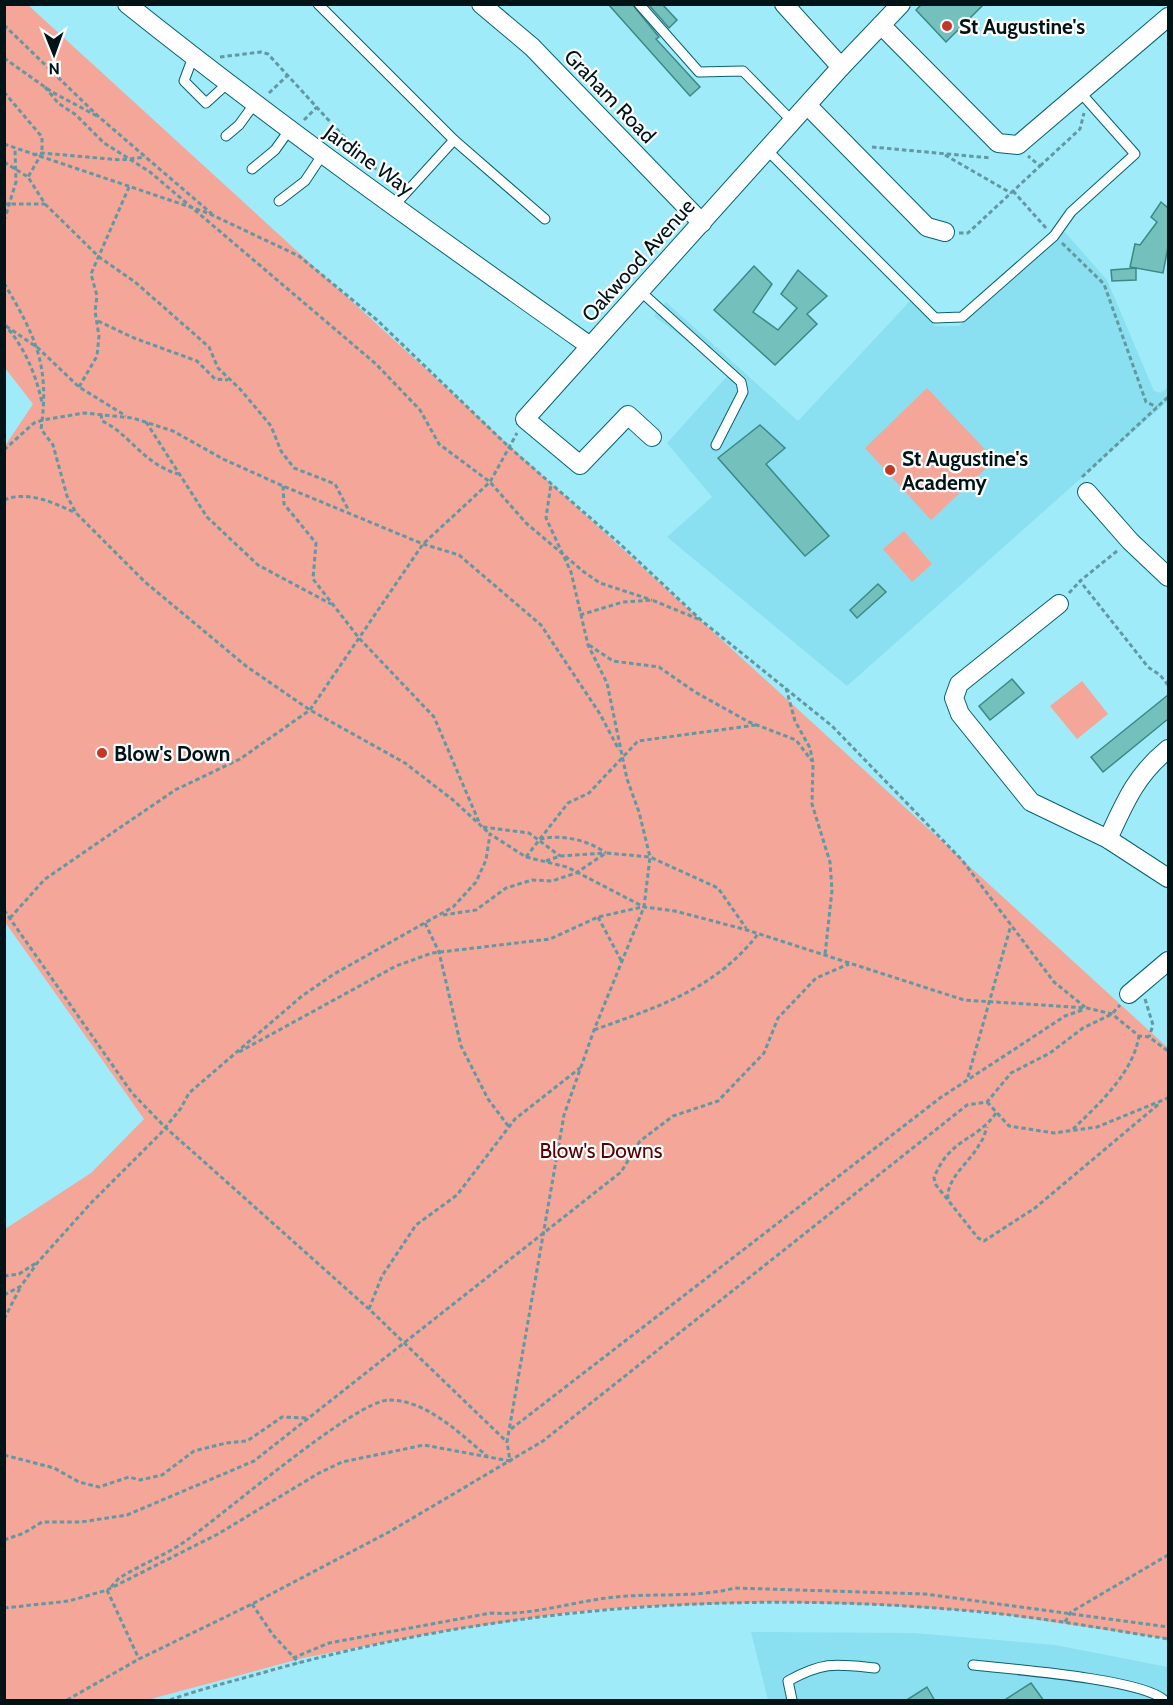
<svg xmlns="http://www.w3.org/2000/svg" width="1173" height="1705" font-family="Cabin,sans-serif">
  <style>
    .built { fill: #8ae0f0 }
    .green { fill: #f4a698 }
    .building { fill: #74c0bc; stroke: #3b8986; stroke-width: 1.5 }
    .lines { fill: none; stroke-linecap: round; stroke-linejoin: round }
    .lane-casing { stroke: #07616e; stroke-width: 11 }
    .street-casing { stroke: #07616e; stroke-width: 20 }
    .path { stroke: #6298a2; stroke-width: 3; stroke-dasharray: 4.5 3; stroke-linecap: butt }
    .lane { stroke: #fff; stroke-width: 9 }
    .street { stroke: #fff; stroke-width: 18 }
    .poi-dot { fill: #c33724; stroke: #fdfdfd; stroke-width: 2 }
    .labels { text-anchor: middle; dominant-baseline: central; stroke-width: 4.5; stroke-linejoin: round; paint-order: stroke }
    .poi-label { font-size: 21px; font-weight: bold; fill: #001317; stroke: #fdfdfd; text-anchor: start }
    .street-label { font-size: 21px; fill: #001317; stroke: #fdfdfd }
    .park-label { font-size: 21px; fill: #550200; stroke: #fdfdfd }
  </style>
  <rect width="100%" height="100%" fill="#a0ebf9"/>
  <g class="built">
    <path d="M1063,230l44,50 47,111 7,2 7,-6v14l-321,285 -180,-149 45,-40 -45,-54 63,-70 -76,-57 12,-14 132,119 113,-121 24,26h24z"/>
    <path d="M751,1632l163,1 141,12 113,22v33h-400z"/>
  </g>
  <g class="green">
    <path d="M5,4l23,1 1140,1043v591l-185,-27 -105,-7 -107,-3 -141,5 -58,5 -134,20 -135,26 -156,42h-142v-471l86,-56 53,-54 -139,-197v-476l28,-42 -28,-36z"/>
    <path d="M927,388l68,72 -64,60 -66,-72z"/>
    <path d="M904,531l28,33 -20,18 -29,-33z"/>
    <path d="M1082,681l26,33 -31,25 -27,-33z"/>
  </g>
  <g class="building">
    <path d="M608,4h24l27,33 -3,2 44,48 -10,9z"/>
    <path d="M648,4h14l15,16 -8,8z"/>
    <path d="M922,4h62l-38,38 -30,-32z"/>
    <path d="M1161,202l6,5 1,-2v42l-5,26 -33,-6 5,-23 5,1 17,-23 -6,-5z"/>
    <path d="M754,266l18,18 -19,28 25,18 19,-22 -16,-14 17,-24 29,26 -20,18 10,10 -42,41 -61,-55z"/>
    <path d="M1136,268v12l-24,1 -1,-11z"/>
    <path d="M760,425l25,23 -19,16 63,72 -24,20 -87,-98z"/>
    <path d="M878,584l8,8 -29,26 -7,-8z"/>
    <path d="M1012,679l12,14 -34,27 -11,-14z"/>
    <path d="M1168,695v24l-65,53 -12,-15z"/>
    <path d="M1031,1683l13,18h-41z"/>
    <path d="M927,1687l8,14h-30z"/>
  </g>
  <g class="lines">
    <defs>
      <g id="lane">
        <path d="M318,4l136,136 91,79"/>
        <path d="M639,4l60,68 44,-1 50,51"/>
        <path d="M193,57l-9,24 22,22 22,-20"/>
        <path d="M226,136l13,-11 16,-22"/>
        <path d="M767,150l168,168 27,-1 92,-81 17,-24 64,-58 -55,-62"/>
        <path d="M252,169l23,-19 15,-21"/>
        <path d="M279,201l26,-20 18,-27"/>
        <path d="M394,206l60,-66"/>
        <path d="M639,290l102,92 2,10 -27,53"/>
        <path d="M973,1665c36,4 169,14 191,35"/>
        <path d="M792,1700l-4,-19c36,-20 48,-17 87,-13"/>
      </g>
      <g id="street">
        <path d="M127,4c150,120 306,231 463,342"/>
        <path d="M481,4l51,43 170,176"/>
        <path d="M784,4l57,63"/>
        <path d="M881,25l117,118 20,2 150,-128"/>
        <path d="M808,106l119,121 18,5"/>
        <path d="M652,437l-24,-22 -48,50 -55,-46 316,-352 60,-63"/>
        <path d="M1087,492l43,49 38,36"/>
        <path d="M1059,604l-100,80 -5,14 6,16 71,88 77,37 60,39"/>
        <path d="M1108,839c17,-37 28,-64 60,-90"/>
        <path d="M1129,994l39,-33"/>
      </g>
    </defs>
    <use href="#lane" class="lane-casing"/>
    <use href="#street" class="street-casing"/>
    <g class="path">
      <path d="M4,25l95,92 113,97"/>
      <path d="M220,57l41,-5 7,2 98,107 32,25"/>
      <path d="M4,58l48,34 45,24"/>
      <path d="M45,87l13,16 18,12 28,28 46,29 226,192 44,46 19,34 51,38 36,41 58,49 16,11 52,17"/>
      <path d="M4,92l38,45v16l-14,24"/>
      <path d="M269,93l19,-18"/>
      <path d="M304,120l13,-13"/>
      <path d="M4,144l204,69 91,43 78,64 132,127 109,95 84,79 130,105 130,134 92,122 31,25"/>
      <path d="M872,147l119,11"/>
      <path d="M33,155l9,-2 79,7 24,-3"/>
      <path d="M945,155l66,38"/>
      <path d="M4,162l24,15 17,27 54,53 36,25 74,65 9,21 22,21 31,37 10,25 13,17 41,16 14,27"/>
      <path d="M1040,166l40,-37 4,-16"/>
      <path d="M1013,191l33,37"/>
      <path d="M4,204h41"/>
      <path d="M4,221l12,-39 -1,-32"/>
      <path d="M959,233h9l72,-67 -12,-10"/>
      <path d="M1062,243l42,41 42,118 11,5"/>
      <path d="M4,283c32,54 46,83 37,146l12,16 14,51 9,17 69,69 101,84 64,44 95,53 48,37 37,34"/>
      <path d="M98,321l36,17 63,23 18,18 13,1"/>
      <path d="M4,324c20,22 32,50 38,79"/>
      <path d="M6,326l32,22 41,39 47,29"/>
      <path d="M79,387l18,-31 2,-20 -4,-25 2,-15 -6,-22 38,-87"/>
      <path d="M101,414l1,7c27,12 40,42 76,53"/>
      <path d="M146,422l61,95 51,48 73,39"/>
      <path d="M4,450l30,-27 9,-3 41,-7 49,5 40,13 50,28 60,27 140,58 36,11 82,70 59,89 19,36"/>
      <path d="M1082,477l86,-80"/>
      <path d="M283,486l1,18 32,39 -3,36 46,59 75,79 45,105"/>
      <path d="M4,500c24,-10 50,3 72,13"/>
      <path d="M1117,551l-37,30 68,86 12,8 8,10"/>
      <path d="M1069,593l11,-12"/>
      <path d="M580,615l43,-13 29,-2 46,19"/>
      <path d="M589,645l24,16 46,6 36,25 54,30 47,18 16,21"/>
      <path d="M786,688l9,33 15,27 3,15 -1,41 18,58 2,28 -7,65"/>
      <path d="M483,827l46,6 31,23"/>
      <path d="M540,839c22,-5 48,1 66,14"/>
      <path d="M526,857l42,-54 21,-10 49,-52 118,-16"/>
      <path d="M546,861l14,-5 44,-3"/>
      <path d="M4,910l128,183 33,34 204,182 138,133"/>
      <path d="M443,915l33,-5 30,-22 26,-8 20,1 24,-8 30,-20 44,4 68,31 28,40"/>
      <path d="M598,917l24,45"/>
      <path d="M10,918l35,-39 130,-89 65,-31 70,-49 113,-166 67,-62 27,-49"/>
      <path d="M425,923l14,29 22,94 27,53 21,28"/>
      <path d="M1145,999l8,26 -4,12"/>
      <path d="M594,1030c63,-23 122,-41 164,-96"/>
      <path d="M239,1052l157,-86 36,-13 118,-14 48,-22 44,-10"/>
      <path d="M968,1077l43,-152"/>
      <path d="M987,1102l22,24 45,7 43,-6 71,-29"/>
      <path d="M996,1113c-19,28 -47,25 -62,65l2,7 42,53 6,3 51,-33 125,-105"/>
      <path d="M1073,1129c26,-25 60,-56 66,-93"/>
      <path d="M948,1199c-2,-21 22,-37 31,-54 4,-5 6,-12 8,-18"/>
      <path d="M4,1276l15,-2 17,-11"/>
      <path d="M4,1295l17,-9 17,-24 53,-59 70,-70 20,-25 8,-15 113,-97 32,-22 119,-67 23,-25 10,-22 4,-26 36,23 41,10 77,40 31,4 72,19 217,70 123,8 25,6 27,22 10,1 19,14"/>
      <path d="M369,1309l13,-33 34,-51 41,-30 58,-76 65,-51"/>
      <path d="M4,1319l16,-31"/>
      <path d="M511,1429l429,-331 125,-82 20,-7"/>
      <path d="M4,1455l50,13 25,14 20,5 30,-10 11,3 22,-5 32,-24 32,-8 21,-2 35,-24 25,1"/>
      <path d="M4,1540l20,-7 18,-11h39l46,-7 127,-54 367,-289 19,-31 33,-25 45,-15 46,-48 14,-35 38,-40 33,-14"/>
      <path d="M111,1587l8,-9c23,-14 47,-23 68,-38 36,-25 169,-140 202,-140 38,0 71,34 98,56"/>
      <path d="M107,1590l32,69"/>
      <path d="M252,1604l21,31 26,28"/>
      <path d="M4,1608l65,-7 38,-11 111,-56 101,-61 23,-11 82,-17 86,16 -3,-19 57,-327 30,-85 50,-123 6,-50 -11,-45 -12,-33 -20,-96 -19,-38 -17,-73 -25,-54 5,-34"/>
      <path d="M1065,1622l6,-10 97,-57"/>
      <path d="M293,1658l36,-15 162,-30c42,3 83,-12 124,-16 40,-4 81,1 120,-9l190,6 243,33"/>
      <path d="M67,1700l72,-41 113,-55 137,-72 154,-91 424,-336 20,-3 24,-29 39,-20 33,-25 29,-14 8,-9"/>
      <path d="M170,1700c33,-12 68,-20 102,-30 231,-64 473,-81 710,-58 63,6 125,17 186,27"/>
    </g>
    <use href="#lane" class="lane"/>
    <use href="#street" class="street"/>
  </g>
  <g class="poi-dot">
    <circle cx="947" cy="26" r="6"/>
    <circle cx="890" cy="470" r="6"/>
    <circle cx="102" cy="753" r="6"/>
  </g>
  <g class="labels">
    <g class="poi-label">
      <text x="959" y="26">St Augustine's</text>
      <text x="902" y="458">St Augustine's<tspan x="902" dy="24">Academy</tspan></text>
      <text x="114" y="753">Blow's Down</text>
    </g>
    <g class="street-label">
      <text transform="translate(610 96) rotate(46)">Graham Road</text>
      <text transform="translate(369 160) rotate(36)">Jardine Way</text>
      <text transform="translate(638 260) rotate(-48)">Oakwood Avenue</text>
    </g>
    <g class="park-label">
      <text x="601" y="1150">Blow's Downs</text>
    </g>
  </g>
  <rect width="1173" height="1705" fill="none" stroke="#001317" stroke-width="12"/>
  <g transform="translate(54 54) rotate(179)" stroke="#fdfdfd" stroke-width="4.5" paint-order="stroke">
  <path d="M0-4.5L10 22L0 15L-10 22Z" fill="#001317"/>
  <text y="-9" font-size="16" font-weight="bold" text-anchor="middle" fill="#001317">N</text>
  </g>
</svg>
